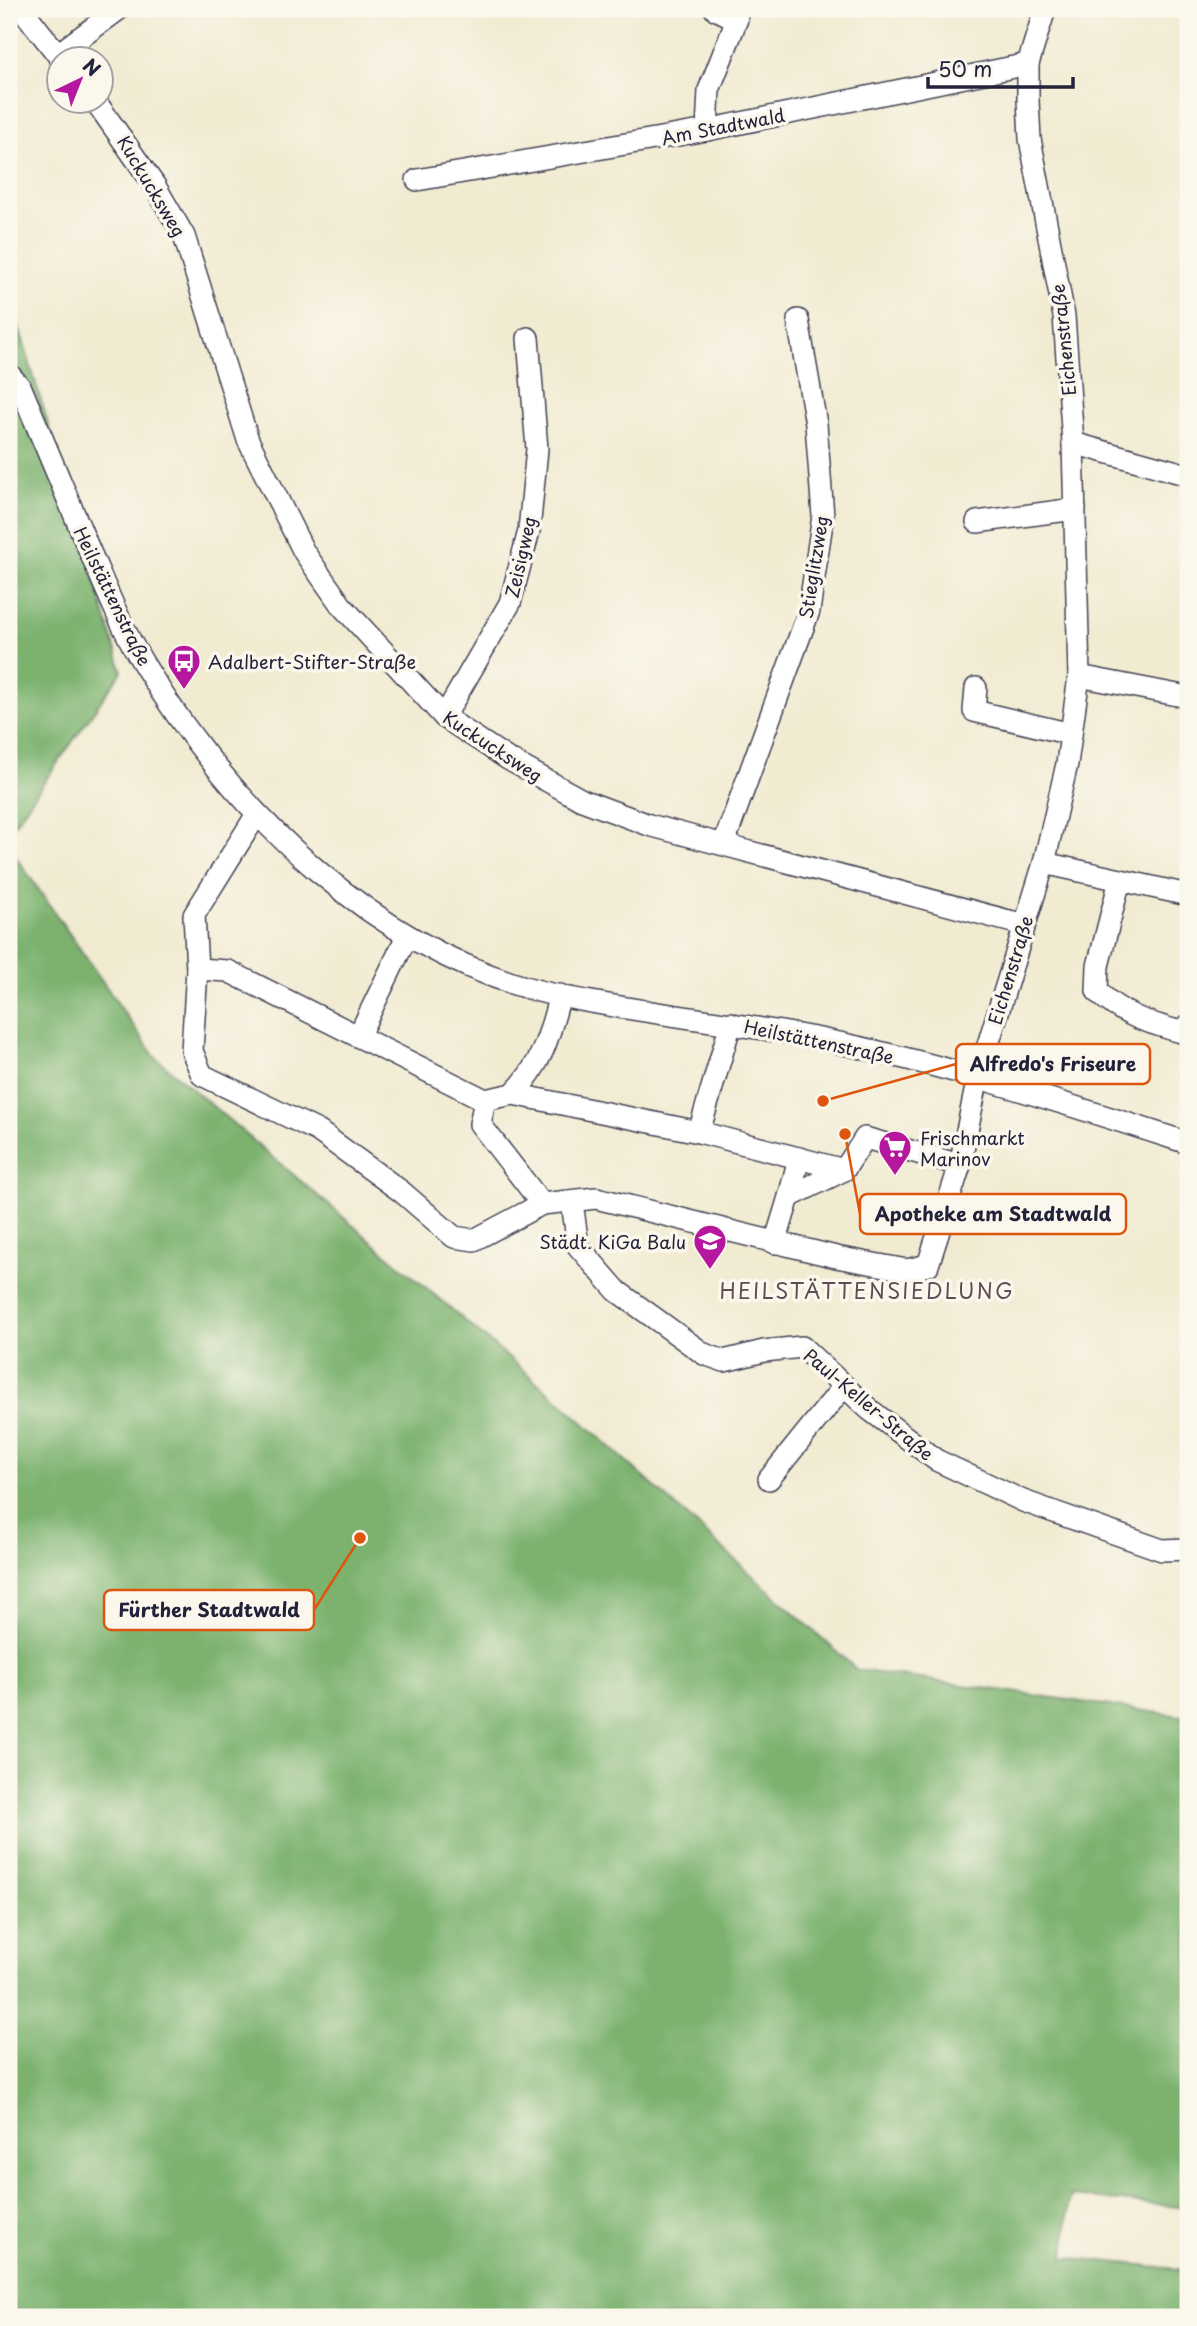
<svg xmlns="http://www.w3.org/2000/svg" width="1197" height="2326" font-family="'Playpen Sans',sans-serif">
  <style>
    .forest { fill: #7cb26e; stroke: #4f6a54; stroke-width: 2 }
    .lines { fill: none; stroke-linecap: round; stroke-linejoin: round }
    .stream { stroke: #74a5df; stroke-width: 6 }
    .minor-casing { stroke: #414052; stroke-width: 24 }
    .minor { stroke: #fff; stroke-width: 21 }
    .labels { text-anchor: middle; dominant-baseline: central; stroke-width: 7; stroke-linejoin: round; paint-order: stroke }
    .street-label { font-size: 18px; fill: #22223b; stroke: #fbf7ec }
    .poi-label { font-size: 18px; fill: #22223b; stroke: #fbf7ec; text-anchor: start }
    .quarter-label { font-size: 21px; letter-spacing: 2px; fill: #604a54; stroke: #fbf7ec }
    .leader { fill: none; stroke: #de560e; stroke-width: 2.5 }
    .callout-dot { fill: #de560e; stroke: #fbf7ec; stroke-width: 2.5 }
    .callout { fill: #fbf7ec; stroke: #de560e; stroke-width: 2.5 }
    .callout-label { font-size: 19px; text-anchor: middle; font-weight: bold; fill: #22223b }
  </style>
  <rect width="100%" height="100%" fill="#fbf7ec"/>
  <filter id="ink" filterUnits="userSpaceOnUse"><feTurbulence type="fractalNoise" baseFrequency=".0143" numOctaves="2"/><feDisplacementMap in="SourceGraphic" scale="14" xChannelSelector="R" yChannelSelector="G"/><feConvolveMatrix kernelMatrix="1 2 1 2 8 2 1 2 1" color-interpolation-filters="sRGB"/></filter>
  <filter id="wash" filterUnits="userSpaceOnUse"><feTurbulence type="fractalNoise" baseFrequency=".00686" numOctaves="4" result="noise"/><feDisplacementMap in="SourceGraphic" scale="28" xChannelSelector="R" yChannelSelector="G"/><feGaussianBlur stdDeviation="1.57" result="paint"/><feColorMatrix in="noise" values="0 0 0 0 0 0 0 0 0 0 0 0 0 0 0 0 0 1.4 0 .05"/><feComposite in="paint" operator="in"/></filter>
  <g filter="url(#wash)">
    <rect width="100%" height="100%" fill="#f1ebd2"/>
    <g class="forest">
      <path d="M9,294l113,377 -113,161z"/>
      <path d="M9,847l146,210 410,349 292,264 331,47v491l-118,-12 -6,61 124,13v47h-1179z"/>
    </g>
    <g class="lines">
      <path class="stream" d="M9,2311l5,6"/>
    </g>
  </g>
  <g filter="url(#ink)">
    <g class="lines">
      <defs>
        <g id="minor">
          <path d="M22,9l40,51"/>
          <path d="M58,54l61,-45"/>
          <path d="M96,102l59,84 29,50 64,204 56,112 37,53 103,112 64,42 74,41 67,25 375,100"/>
          <path d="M707,130l2,-40 28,-71 -22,-10"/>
          <path d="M417,180l290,-50 321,-66"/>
          <path d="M9,374l12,14c22,53 45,106 67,159 17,39 33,80 55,116 92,152 239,295 417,333 86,18 174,26 260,43 125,25 247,65 368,104"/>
          <path d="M1073,443l115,32"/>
          <path d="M977,522l98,-13"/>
          <path d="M1079,676l109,21"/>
          <path d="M976,688l-2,23 97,23"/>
          <path d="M444,717l66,-114 19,-72 8,-82 -9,-111"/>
          <path d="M257,814l-63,101 3,54 -5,82 10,24 116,56 84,61 52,45 20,3 68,-36 54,-6 240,59 71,13 21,-5 32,-100 18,-88 66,-214 23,-99 12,-88 -6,-233 -9,-127 -34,-177 -2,-39v-36l17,-55"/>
          <path d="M724,843l85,-232 14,-95 -7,-92 -18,-104"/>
          <path d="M1044,863l144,32"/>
          <path d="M1120,880l-22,86 -1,25c24,24 52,32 84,41l7,-6"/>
          <path d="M197,969l31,2 257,129 28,-6 186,38 145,38 21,-32 95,27"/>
          <path d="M359,1035l48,-99"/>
          <path d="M513,1094c30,-31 36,-58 47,-99"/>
          <path d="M485,1100l-5,24 62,80"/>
          <path d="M699,1132l32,-109"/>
          <path d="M799,1158l-10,39 55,-27"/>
          <path d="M572,1202l6,44 39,45 87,63 20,7 40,-10 38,-4 68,63 66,50 87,41 139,49 26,-1"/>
          <path d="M775,1243l14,-46"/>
          <path d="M769,1479l75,-93"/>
        </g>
      </defs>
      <use href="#minor" class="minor-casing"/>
      <use href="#minor" class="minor"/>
    </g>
  </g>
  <defs>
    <symbol id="bus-pin" viewBox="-11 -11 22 30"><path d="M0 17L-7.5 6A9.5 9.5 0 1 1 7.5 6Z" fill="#b5179e" stroke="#fbf7ec"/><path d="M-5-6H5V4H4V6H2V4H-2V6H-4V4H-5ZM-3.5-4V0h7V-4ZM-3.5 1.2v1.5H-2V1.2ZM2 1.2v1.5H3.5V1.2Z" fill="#fff"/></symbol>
    <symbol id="supermarket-pin" viewBox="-11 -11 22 30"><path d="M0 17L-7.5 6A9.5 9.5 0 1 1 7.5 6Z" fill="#b5179e" stroke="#fbf7ec"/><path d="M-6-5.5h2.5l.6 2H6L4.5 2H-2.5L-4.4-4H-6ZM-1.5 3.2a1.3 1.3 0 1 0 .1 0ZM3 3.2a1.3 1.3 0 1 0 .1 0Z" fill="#fff"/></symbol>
    <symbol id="school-pin" viewBox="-11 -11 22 30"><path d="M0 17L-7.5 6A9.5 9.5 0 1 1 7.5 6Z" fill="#b5179e" stroke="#fbf7ec"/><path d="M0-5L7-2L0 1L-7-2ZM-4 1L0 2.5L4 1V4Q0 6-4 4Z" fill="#fff"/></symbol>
  </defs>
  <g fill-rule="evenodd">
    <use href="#bus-pin" x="165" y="642" width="38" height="52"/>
    <use href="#supermarket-pin" x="876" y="1128" width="38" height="52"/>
    <use href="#school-pin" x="691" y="1222" width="38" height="52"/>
  </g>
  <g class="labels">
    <g class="street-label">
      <text transform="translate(723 126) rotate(-11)">Am Stadtwald</text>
      <text transform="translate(152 186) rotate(59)">Kuckucksweg</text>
      <text transform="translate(1063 340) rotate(-96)">Eichenstraße</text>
      <text transform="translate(520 557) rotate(-77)">Zeisigweg</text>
      <text transform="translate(813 567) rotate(-81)">Stieglitzweg</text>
      <text transform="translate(113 596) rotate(64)">Heilstättenstraße</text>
      <text transform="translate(493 746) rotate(33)">Kuckucksweg</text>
      <text transform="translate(1010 970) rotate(-73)">Eichenstraße</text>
      <text transform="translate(819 1041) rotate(12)">Heilstättenstraße</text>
      <text transform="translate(869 1404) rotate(40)">Paul-Keller-Straße</text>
    </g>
    <g class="poi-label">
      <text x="208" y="661">Adalbert-Stifter-Straße</text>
      <text x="920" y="1137">Frischmarkt<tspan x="920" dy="21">Marinov</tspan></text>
      <text x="686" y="1241" text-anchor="end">Städt. KiGa Balu</text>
    </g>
    <g class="quarter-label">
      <text x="867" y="1290">HEILSTÄTTENSIEDLUNG</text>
    </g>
  </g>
  <path class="leader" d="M823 1101L956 1064M845 1134L860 1214M360 1538L314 1610"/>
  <g class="callout-dot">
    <circle cx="823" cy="1101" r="7"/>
    <circle cx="845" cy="1134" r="7"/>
    <circle cx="360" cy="1538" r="7"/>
  </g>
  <g class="callout">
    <rect x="956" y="1044" width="194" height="40" rx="7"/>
    <rect x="860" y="1194" width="266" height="40" rx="7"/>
    <rect x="104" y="1590" width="210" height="40" rx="7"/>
  </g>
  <g class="callout-label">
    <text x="1053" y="1071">Alfredo's Friseure</text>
    <text x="993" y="1221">Apotheke am Stadtwald</text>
    <text x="209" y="1617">Fürther Stadtwald</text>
  </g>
  <rect width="1197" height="2326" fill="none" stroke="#fbf7ec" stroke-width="35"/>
  <g transform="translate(80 80) rotate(43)"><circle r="33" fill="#fbf7ec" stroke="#a4a2a5" stroke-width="2"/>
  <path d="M0-5L12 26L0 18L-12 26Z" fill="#b5179e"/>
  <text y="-10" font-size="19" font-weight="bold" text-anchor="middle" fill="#22223b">N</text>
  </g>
  <path d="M928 77v10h145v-10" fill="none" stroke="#22223b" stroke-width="3.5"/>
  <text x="938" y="77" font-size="21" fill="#22223b" stroke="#fbf7ec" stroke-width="5" paint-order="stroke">50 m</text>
</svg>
